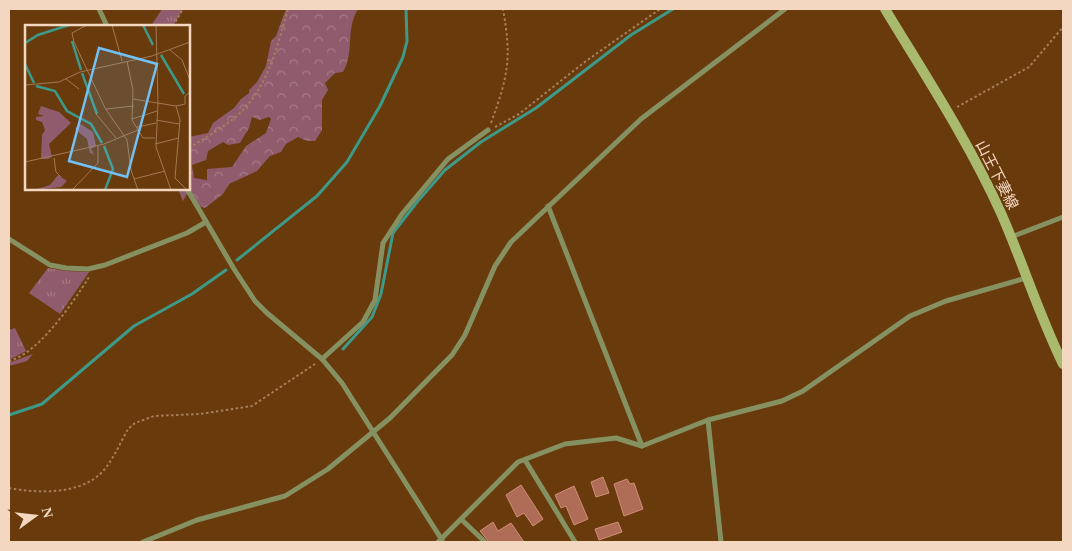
<svg xmlns="http://www.w3.org/2000/svg" width="1072" height="551" font-family="'Times New Roman','Noto Sans JP',serif">
  <style>
    .grass { fill: url(#grass-tufts) }
    .forest { fill: url(#forest-crowns); fill-rule: evenodd }
    .lines { fill: none; stroke-linecap: round; stroke-linejoin: round }
    .stream { stroke: #3d9a89; stroke-width: 3 }
    .building { fill: #af6c57; stroke: #d08e78 }
    .path { stroke: #a67f5b; stroke-width: 2; stroke-dasharray: 2.5 2.5; stroke-linecap: butt }
    .street { stroke: #869162; stroke-width: 5 }
    .secondary { stroke: #a9b96d; stroke-width: 10 }
    .labels { text-anchor: middle; dominant-baseline: central; stroke-width: 4; stroke-linejoin: round; paint-order: stroke }
    .street-label { font-size: 15px; fill: #f4d7c1; stroke: #693a0c }
    .inset-river { fill: none; stroke: #3d9a89; stroke-width: 2.5 }
    .inset-road { fill: none; stroke: #a17954; stroke-width: 1 }
    .view { fill: #72c1f5; fill-opacity: 0.15; stroke: #72c1f5; stroke-width: 2.5 }
    .inset-edge { fill: none; stroke: #f4d7c1; stroke-width: 2.5 }
  </style>
  <defs>
    <pattern id="grass-tufts" width="24" height="20" patternUnits="userSpaceOnUse" patternTransform="scale(1.25)"><rect width="24" height="20" fill="#905c6d"/><path d="M3 7l-1-3M5 7V3M7 7l1-3M15 17l-1-3M17 17v-4M19 17l1-3" fill="none" stroke="#a67a86"/></pattern>
    <pattern id="forest-crowns" width="20" height="18" patternUnits="userSpaceOnUse" patternTransform="scale(1.25)"><rect width="20" height="18" fill="#905c6d"/><path d="M2 6a3 3 0 1 1 6 0M12 15a3 3 0 1 1 6 0" fill="none" stroke="#a67a86"/></pattern>
  </defs>
  <rect width="100%" height="100%" fill="#693a0c"/>
  <g class="grass">
    <path d="M162,9h21l-10,17h-22z"/>
    <path d="M48,268l18,3 23,1 -29,42 -31,-21z"/>
    <path d="M15,328l11,23 -15,8v3l22,-8 -6,7 -18,5v-36z"/>
  </g>
  <path class="forest" d="M286,9h72c-13,21 -3,43 -15,63l-8,1 -10,10 3,7 -6,10v30l-7,11h-8l-9,-4 -12,7 -5,8 -11,4 -13,15 -28,13 -6,10 -18,14 -10,-3 -8,-11 -4,7 -5,-12h11v-52l19,-4 5,-10 21,-15 7,-9 8,-6v-3l8,-8 9,-16 5,-25 5,-5zM252,117l8,3 9,-3 2,2 -5,14 -20,13 -14,21 -25,2v11l-13,-2 -2,-13 14,-5 2,-9 15,-9 5,3 12,-2 9,-15z"/>
  <g class="lines">
    <g class="stream">
      <path d="M237,260l80,-64 30,-34 33,-56 23,-49 4,-16 -1,-32"/>
      <path d="M343,349l29,-32 9,-23 12,-61 24,-31 28,-32 36,-28 55,-34 95,-73 42,-26"/>
      <path d="M9,415l33,-11 92,-78 58,-32 34,-24"/>
    </g>
  </g>
  <g class="building">
    <path d="M603,477l6,16 -13,4 -5,-15z"/>
    <path d="M627,479l3,5 4,-1 9,26 -19,7 -10,-32z"/>
    <path d="M521,485l22,34 -10,7 -9,-13 -7,4 -11,-22z"/>
    <path d="M574,486l14,33 -14,6 -8,-19 -5,2 -6,-13z"/>
    <path d="M493,522l5,9 13,-8 13,19h-35l-9,-11z"/>
    <path d="M618,522l4,10 -23,8 -4,-11z"/>
  </g>
  <g class="lines">
    <g class="path">
      <path d="M173,26l10,-17"/>
      <path d="M957,107l72,-40 34,-40"/>
      <path d="M491,123c17,-47 21,-64 12,-114"/>
      <path d="M495,127l24,-13 67,-53 74,-52"/>
      <path d="M189,148c17,-11 36,-21 51,-35 29,-28 37,-67 48,-104"/>
      <path d="M9,361c29,-7 64,-58 80,-84"/>
      <path d="M9,488c27,5 67,7 90,-13 12,-10 21,-32 29,-46l7,-6 19,-7 46,-2 52,-8 63,-42"/>
    </g>
    <g class="street">
      <path d="M99,9l8,17"/>
      <path d="M187,189l47,80 21,32 12,12 55,46 20,24 100,157"/>
      <path d="M548,206l94,240"/>
      <path d="M1011,237l52,-20"/>
      <path d="M9,239l41,26 16,3 22,1 17,-4 82,-32 19,-11"/>
      <path d="M322,359l41,-37 12,-22 8,-57 19,-29 46,-55 40,-29"/>
      <path d="M708,420l13,122"/>
      <path d="M525,460l50,82"/>
      <path d="M462,520l23,22"/>
      <path d="M143,542l54,-22 88,-24 43,-27 62,-51 62,-63 13,-20 30,-69 16,-24 130,-123 144,-110"/>
      <path d="M438,542l80,-80 47,-18 51,-6 26,8 66,-26 74,-19 21,-10 107,-75 36,-15 80,-23"/>
    </g>
    <path class="secondary" d="M885,9c40,66 84,133 116,204 22,50 38,102 62,151"/>
  </g>
  <g class="labels">
    <g class="street-label">
      <text transform="translate(997 175) rotate(63)">山王下妻線</text>
    </g>
  </g>
  <g transform="translate(25 25)">
    <rect width="165" height="165" fill="#693a0c"/>
    <path d="M16,81l18,6 12,11 -22,21 3,13 -4,2h-7l1,-24 3,-5 -3,-8 -6,-2v-3l8,-1 -6,-2zM54,98l14,9 3,14 -5,3 3,5 -4,-1 -3,-14 -12,-10zM33,150l9,6 -6,6 -27,3 16,-5z" fill="#905c6d"/>
    <path class="inset-river" d="M118,0l10,20M47,16l9,29M0,18l13,-8 31,-10M136,30l23,39M0,39l9,19M57,48l15,41M11,61l19,5 12,20 24,13 11,19M79,121l9,23 -8,21"/>
    <path class="inset-road" d="M62,0l-15,8 2,9 31,66 22,32 4,30 7,20M87,0l10,36M131,0l2,78 -2,44 15,43M145,25l12,10 8,20M102,36l6,29 -1,30 11,18h12M41,54l13,10M0,60l34,-3 21,-10 72,-16 38,-14M108,74l43,7 9,-2v-8l5,-4M81,84l28,-3M71,89l20,24M107,94l25,-8M131,95l23,4M112,102l19,-4M130,119l24,-6M29,133l2,14 5,5M0,137l79,-18 34,-14M150,153l5,-58 -4,-14M150,153l12,12M109,154l31,-8M47,165l26,-27v-17"/>
    <path class="view" d="M74,23l58,16 -30,113 -58,-16z"/>
    <rect width="165" height="165" class="inset-edge"/>
  </g>
  <rect width="1072" height="551" fill="none" stroke="#f4d7c1" stroke-width="20"/>
  <g transform="translate(35 516) rotate(75)" stroke="#693a0c" stroke-width="4" paint-order="stroke">
  <path d="M0-4L9 19L0 12L-9 19Z" fill="#f4d7c1"/>
  <text y="-8" font-size="14" font-weight="bold" text-anchor="middle" fill="#f4d7c1">N</text>
  </g>
</svg>
